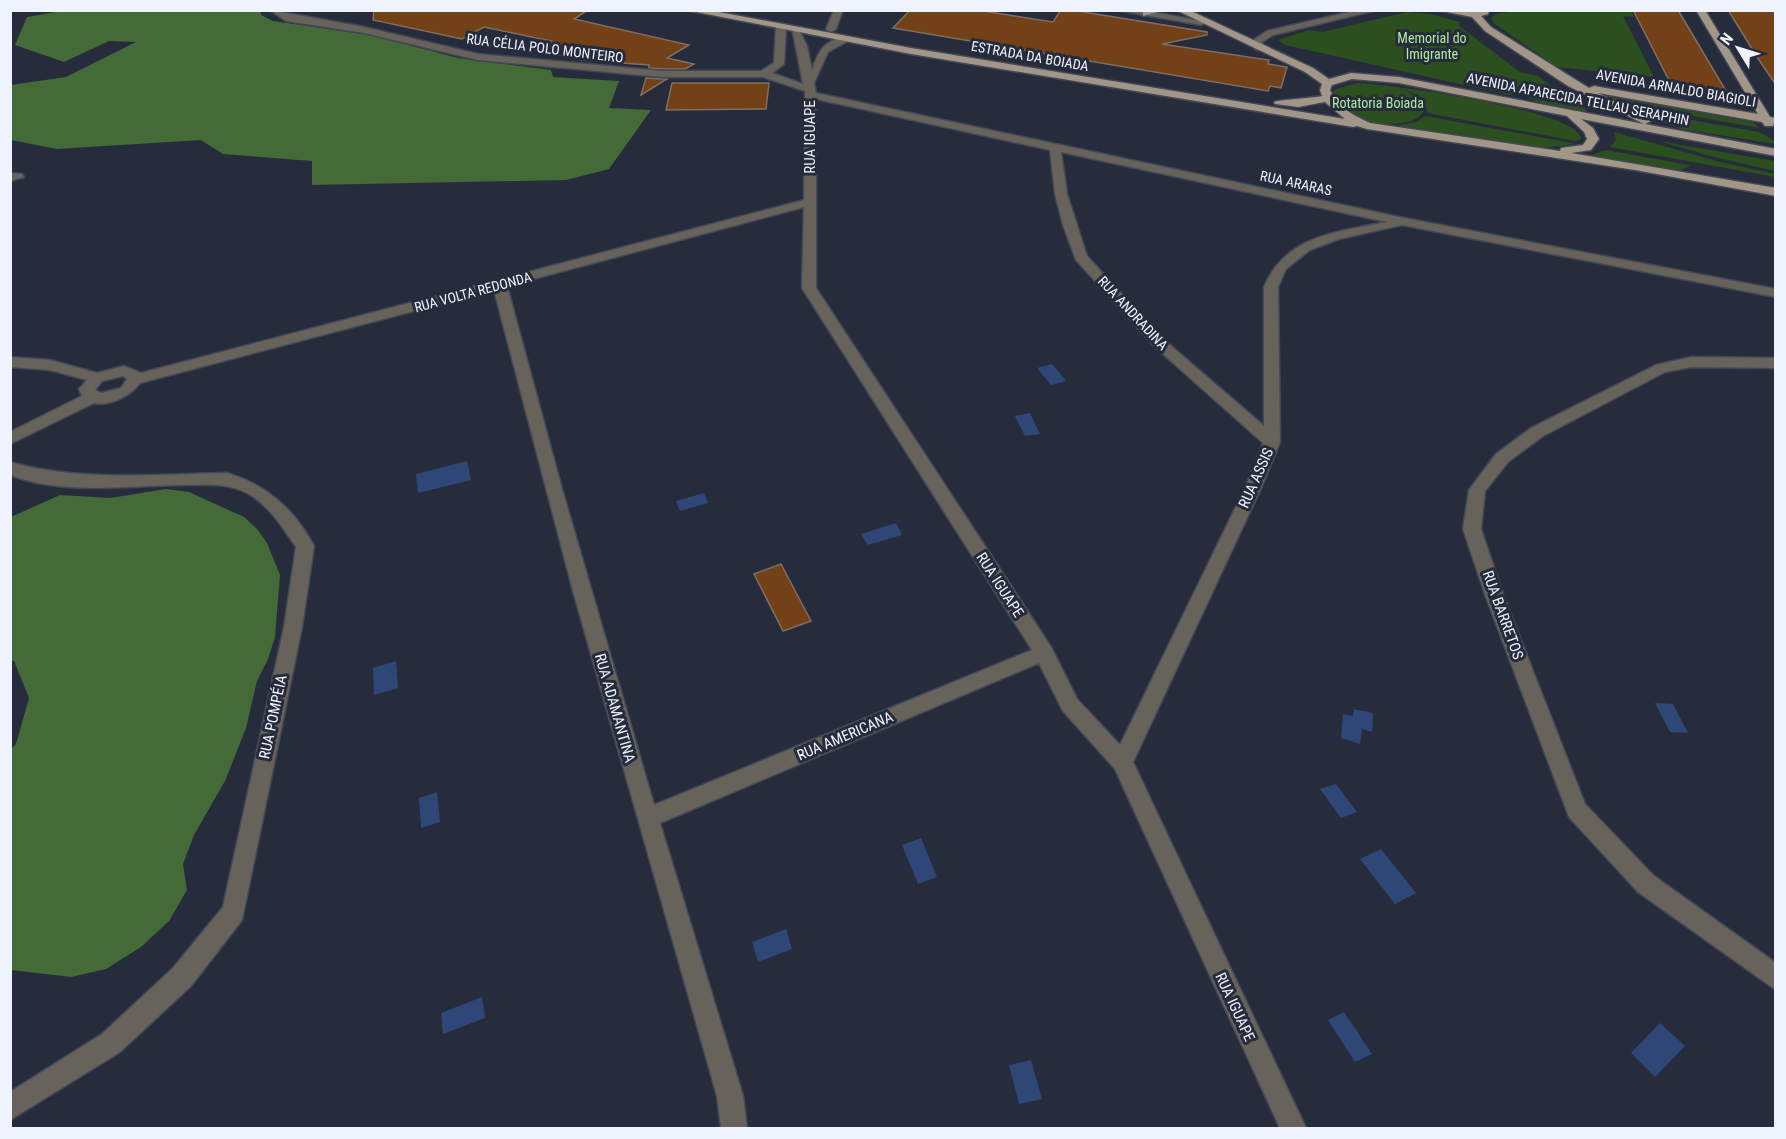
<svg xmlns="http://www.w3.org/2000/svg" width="1786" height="1139" font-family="'Roboto Condensed',sans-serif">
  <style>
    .green { fill: #2b4f1e }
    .forest { fill: #436a37 }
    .water { fill: #2e4777 }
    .building { fill: #734118; stroke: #816e62; stroke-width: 1.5 }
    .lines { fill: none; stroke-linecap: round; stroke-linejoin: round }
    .minor-casing { stroke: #424857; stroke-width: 3 }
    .major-casing { stroke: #424857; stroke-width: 3 }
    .minor { fill: #67625a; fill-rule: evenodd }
    .major { fill: #a19687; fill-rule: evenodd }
    .labels { text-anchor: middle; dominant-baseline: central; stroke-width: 6; stroke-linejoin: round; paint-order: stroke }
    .far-park-label { font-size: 14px; fill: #afea9e; stroke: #262c3c }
    .far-street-label { font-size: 14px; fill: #eff3fe; stroke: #262c3c }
    .street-label { font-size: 15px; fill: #eff3fe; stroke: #262c3c }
  </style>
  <rect width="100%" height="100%" fill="#262c3c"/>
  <g class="green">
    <path d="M1522,10l109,1 3,6 -11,-1 31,61 -97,-10 -65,-45 -1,-4 4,-4z"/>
    <path d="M1407,12l24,2 29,8 -1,4 61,46 18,4 12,9 -1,4 -11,4 38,6 12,13 -42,-7 -25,-10 8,-2 -20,2 -192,-43 -32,-7 -7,-5 31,-10 13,2z"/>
    <path d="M1357,83c27,0 225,28 224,56l-6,2 -148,-28c0,-14 -12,-18 -23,-24l17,12 4,7c-6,23 -64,18 -79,6 -6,-5 -11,-14 -15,-20l5,-5z"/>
    <path d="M1599,95l154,27 6,6 -150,-27z"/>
    <path d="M1624,108l135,24 16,9v3l-94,-15z"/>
    <path d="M1425,116l147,27 3,1 -32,4 -148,-22 22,-4z"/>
    <path d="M1614,132l106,30 55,12v3l-165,-30 6,-7z"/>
    <path d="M1658,141l117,20v10l-61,-14z"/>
    <path d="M1606,150l83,15 2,1 -16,6 -86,-16z"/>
  </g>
  <g class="forest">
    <path d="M62,11h199v4l12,6 97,14 88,23 93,12 2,7 66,4 -10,27 42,2 -42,59 -43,11 -254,5v-24l-89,-7 -22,-14 -144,9 -46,-9v-55l55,-8 70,-35 -27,-1 -45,21 -49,-17 12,-28z"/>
    <path d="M166,489l23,3 55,25 13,12 10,14 13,32 -5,62 -7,22 -11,22 -11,47 -21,53 -31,54 -11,29 4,26 -18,31 -28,26 -35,22 -35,8 -60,-7v-221l5,-5 13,-46 -15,-37 -3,-1v-143l49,-22 50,3z"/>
  </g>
  <g class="water">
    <path d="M1052,364l14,17 -15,4 -14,-17z"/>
    <path d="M1030,413l10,21 -15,2 -10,-20z"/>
    <path d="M467,461l4,19 -53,13 -2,-19z"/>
    <path d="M704,493l4,10 -28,8 -4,-10z"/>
    <path d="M896,523l6,12 -34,10 -7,-11z"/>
    <path d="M396,661l2,27 -24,7 -1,-27z"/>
    <path d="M1655,703l18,1 15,29 -18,-1z"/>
    <path d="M1354,709l19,4 -1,19 -10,-3 -2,15 -19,-6 2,-24 10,2z"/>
    <path d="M1336,784l21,28 -16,6 -21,-29z"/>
    <path d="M437,792l3,30 -19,6 -2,-30z"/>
    <path d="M921,838l16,39 -19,7 -16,-39z"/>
    <path d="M1381,849l35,44 -21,11 -35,-45z"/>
    <path d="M786,929l6,20 -34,13 -6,-20z"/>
    <path d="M482,997l3,21 -42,16 -2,-21z"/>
    <path d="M1344,1012l28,42 -17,8 -27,-42z"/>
    <path d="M1660,1023l25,23 -30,31 -24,-24z"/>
    <path d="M1031,1060l11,39 -23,5 -10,-39z"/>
  </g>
  <g class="building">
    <path d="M374,10h214l-14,9 115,26 -22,13 27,6 -9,5h-23l-13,-1v-3l-67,-5 -48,-10 17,-9 -67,-14 -22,12 -89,-19z"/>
    <path d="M910,10h67l76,12 8,-12h10l136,22v3l-45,9 107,16 -1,4 19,3 -6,21 -11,-2 -2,5 -375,-63z"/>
    <path d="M1633,10h45l54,91 -57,-9z"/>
    <path d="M1728,10h48v75l-19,-28z"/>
    <path d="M646,78l16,1h5l-26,16z"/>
    <path d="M672,83h97l-3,26 -100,1z"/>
    <path d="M781,564l30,57 -28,10 -29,-57z"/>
  </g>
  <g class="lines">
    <defs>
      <g id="minor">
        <path d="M270,10l94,17 114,27 184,17h99l13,-8 2,-36 5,-3 5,3 -2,37 -12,9 31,11 -11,-56h6l9,18 5,24c7,-20 11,-28 33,-34l5,3 -2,2 -20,11 -14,31 2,10 588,125 372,71v8l-374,-72 -63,14 -29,11 -24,19 -8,18 2,155 -18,44 -129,276 173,366h-26l-165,-359 -52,-58 -24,-48 -379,160 83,273 4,32h-26l-4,-32 -144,-505 -79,-301 -354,93c-9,12 -30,24 -46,20l-84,41v-12l72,-36 -3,-7 8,-9 -37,-10 -40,-3v-10l40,3 47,13 27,-7 17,7 663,-173 1,-109 -42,-14h-101l-184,-17 -114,-27 -78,-12zM816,99l234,51 5,44 8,31 13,35 78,86 109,97 -17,43 -126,259 -43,-46 -26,-52 -235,-359zM1061,152l326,70c-50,10 -101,13 -123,65v139l-100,-86 -77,-84 -20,-62zM804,207l-2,81 230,362 -378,155 -92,-316 -55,-203zM123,376l4,3 -6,9 -20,5 -6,-3 7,-9z"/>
        <path d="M834,10h9l-7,19 -5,3 -5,-3z"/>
        <path d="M1116,10h26l64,12 -5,3z"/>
        <path d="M1358,10h19l-104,25 -11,7 2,5 -5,3 -4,-1 -3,-8 15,-10z"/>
        <path d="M10,173l12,1 2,3 -14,4z"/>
        <path d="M1691,357l85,1v10l-85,-1 -26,5 -122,64 -35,26 -23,29 -4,38 23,68 81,207 69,72 122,87v27l-138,-98 -69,-75 -83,-220 -23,-68 6,-39 27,-36 35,-26 125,-63z"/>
        <path d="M10,462c69,20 146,12 217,11 40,12 67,36 87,73l-12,81 -60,293 -51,66 -71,66 -110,68v-28l92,-58 71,-66 50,-61 61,-280 12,-80c-14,-20 -27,-42 -49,-54 -21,-11 -44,-8 -68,-8 -53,1 -118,10 -169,-10z"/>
      </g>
      <g id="major">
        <path d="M686,10h22l203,38 434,71 -20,-17 -27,5 -23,-3 -1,-2c2,-2 39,-4 48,-6l-2,-6 2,-6 -17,-12 -129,-62h13l124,58 16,11 22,-6 48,4 245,47 -76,-38 -83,-55 -13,-14 -35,-7h52l-1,4 -7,2 10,11 98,61 5,-2 164,28 -62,-104h9l65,107 6,1 -3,8h-8l-3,-4 -164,-29 51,26 2,2 -6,3 131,25v7l-195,-37 12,9 6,11 -8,11 -20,3 205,35v8l-141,-26 -268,-41 -10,-3 -4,1 -442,-73zM1352,79l47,4 168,33 17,16 3,7 -4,6 -22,3 -1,3 -190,-28c-17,-8 -32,-15 -40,-33l2,-5z"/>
        <path d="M1148,10h17l-22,6v-4z"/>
      </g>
    </defs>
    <use href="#minor" class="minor-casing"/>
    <use href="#major" class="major-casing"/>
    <use href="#minor" class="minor"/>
    <use href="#major" class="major"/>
  </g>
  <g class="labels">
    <g class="far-park-label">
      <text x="1432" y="38">Memorial do<tspan x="1432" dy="16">Imigrante</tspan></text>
      <text x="1378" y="103">Rotatoria Boiada</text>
    </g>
    <g class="far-street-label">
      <text transform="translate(545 48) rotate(7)">RUA CÉLIA POLO MONTEIRO</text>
      <text transform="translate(1030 56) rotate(10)">ESTRADA DA BOIADA</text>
      <text transform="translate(1676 88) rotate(10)">AVENIDA ARNALDO BIAGIOLI</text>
      <text transform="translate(1578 99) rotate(11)">AVENIDA APARECIDA TELLAU SERAPHIN</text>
      <text transform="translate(1296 183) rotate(12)">RUA ARARAS</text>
      <text transform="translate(473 292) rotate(-15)">RUA VOLTA REDONDA</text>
      <text transform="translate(1133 313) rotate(47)">RUA ANDRADINA</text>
    </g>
    <g class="street-label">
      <text transform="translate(810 137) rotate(-90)">RUA IGUAPE</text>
      <text transform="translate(1256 478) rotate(-66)">RUA ASSIS</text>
      <text transform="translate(1000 585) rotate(57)">RUA IGUAPE</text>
      <text transform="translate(1503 615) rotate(70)">RUA BARRETOS</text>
      <text transform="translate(615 708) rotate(74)">RUA ADAMANTINA</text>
      <text transform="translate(273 717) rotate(-78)">RUA POMPÉIA</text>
      <text transform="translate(845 736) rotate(-23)">RUA AMERICANA</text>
      <text transform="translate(1235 1007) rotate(65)">RUA IGUAPE</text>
    </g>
  </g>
  <rect width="1786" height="1139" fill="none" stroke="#eff3fe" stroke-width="24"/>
  <g transform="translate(1738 48) rotate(308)" stroke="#262c3c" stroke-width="4.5" paint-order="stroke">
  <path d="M0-4.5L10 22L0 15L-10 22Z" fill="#eff3fe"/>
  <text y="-9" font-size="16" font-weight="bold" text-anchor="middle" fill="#eff3fe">N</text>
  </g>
</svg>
